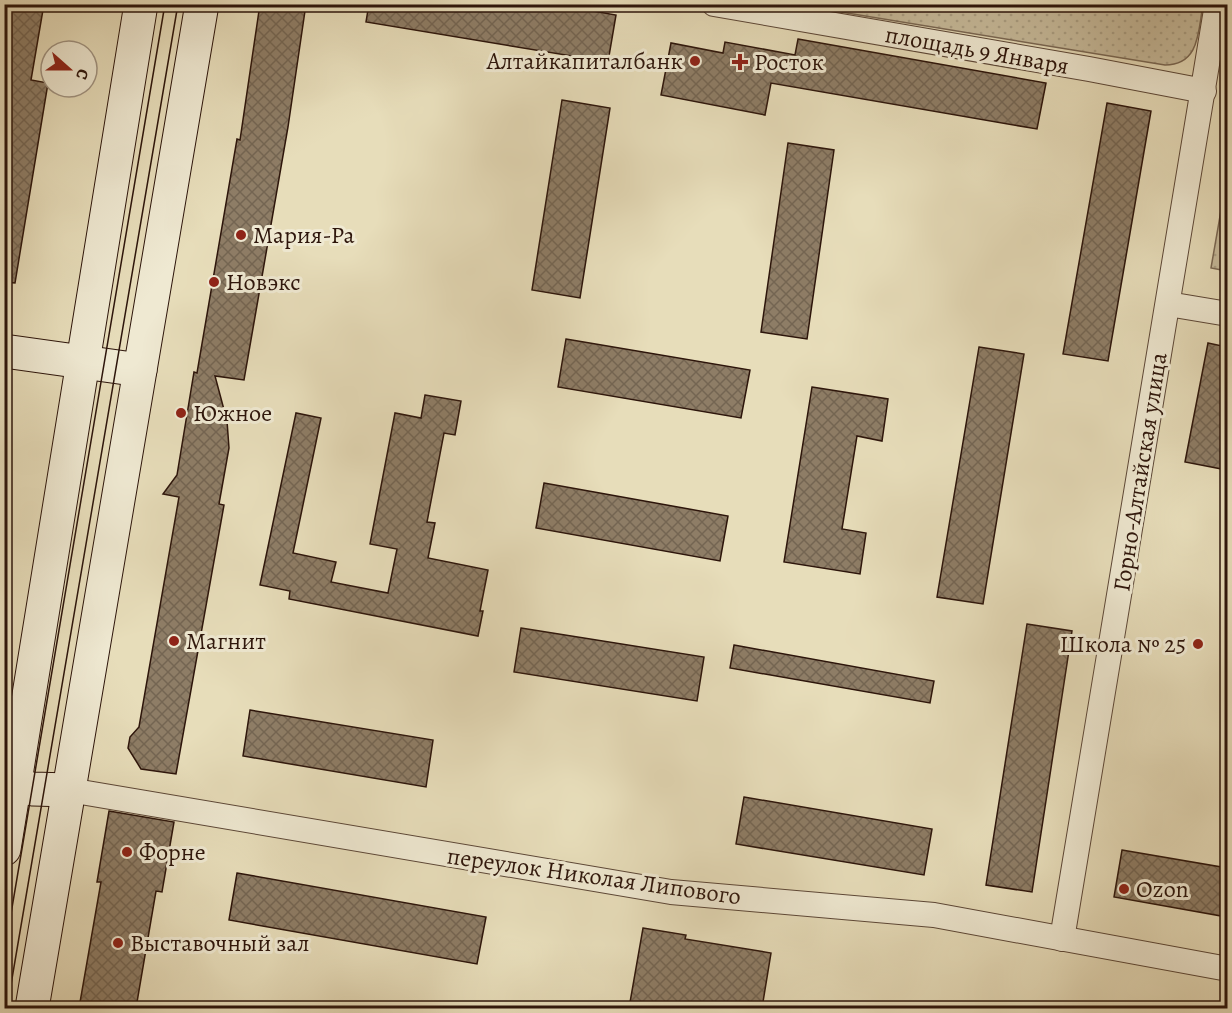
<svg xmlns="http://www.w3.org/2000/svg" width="1232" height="1013" font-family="Alegreya,serif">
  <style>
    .park { fill: url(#park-dots); stroke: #7a6854; stroke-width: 1.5 }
    .building { fill: url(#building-cross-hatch); stroke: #2d150b; stroke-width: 1.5 }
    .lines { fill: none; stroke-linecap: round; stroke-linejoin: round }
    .street-casing { stroke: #5c4737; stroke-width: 26 }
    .secondary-casing { stroke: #2d150b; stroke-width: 35 }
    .street { stroke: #efe9d2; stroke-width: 24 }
    .secondary { stroke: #efe9d2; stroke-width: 33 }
    .tram { stroke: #2d150b; stroke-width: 1.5 }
    .poi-dot { fill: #8f2418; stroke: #efe9d2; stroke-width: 2 }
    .labels { text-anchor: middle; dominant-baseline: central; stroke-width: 6; stroke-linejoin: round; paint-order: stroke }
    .street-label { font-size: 24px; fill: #2d150b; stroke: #efe9d2 }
    .poi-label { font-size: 24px; fill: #2d150b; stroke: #efe9d2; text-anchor: start }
  </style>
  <defs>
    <pattern id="park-dots" width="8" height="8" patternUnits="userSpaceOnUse" patternTransform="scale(1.5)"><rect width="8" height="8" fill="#c7bb9c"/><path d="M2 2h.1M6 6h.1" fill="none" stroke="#aba085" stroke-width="1.8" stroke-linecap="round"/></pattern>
    <pattern id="building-cross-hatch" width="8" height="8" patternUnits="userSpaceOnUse" patternTransform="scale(1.5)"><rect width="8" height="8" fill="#8e7d66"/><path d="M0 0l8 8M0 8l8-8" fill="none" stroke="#746552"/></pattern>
  </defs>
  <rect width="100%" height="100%" fill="#e7ddba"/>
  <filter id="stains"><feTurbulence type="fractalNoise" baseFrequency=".00333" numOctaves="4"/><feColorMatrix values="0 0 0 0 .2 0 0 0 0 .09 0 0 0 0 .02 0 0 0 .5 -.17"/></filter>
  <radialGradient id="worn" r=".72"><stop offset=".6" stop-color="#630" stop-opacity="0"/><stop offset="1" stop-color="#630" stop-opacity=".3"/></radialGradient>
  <g class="park">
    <path d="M798,5h405c-5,26 -3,60 -38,60z"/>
    <path d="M1227,176v95l-16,-3z"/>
  </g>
  <g class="building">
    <path d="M4,4h40l-13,76 17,3 -33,200 -11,-1z"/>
    <path d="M260,4h46l-18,123 -44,253 -29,-4 12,45 2,27 -10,56 5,1 -48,269 -35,-5 -13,-21 2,-11 9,-10 40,-230 -16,-3 14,-19 17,-103 3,1 40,-234 3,1z"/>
    <path d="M369,4h184l63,11 -8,47 -242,-40z"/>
    <path d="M798,39l248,44 -9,46 -266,-46 -6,32 -104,-20 10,-52 52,10 2,-11 70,13z"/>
    <path d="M562,100l48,8 -30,190 -48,-8z"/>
    <path d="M1107,103l44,8 -43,250 -45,-7z"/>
    <path d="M788,143l46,7 -27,189 -46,-7z"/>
    <path d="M566,339l184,31 -9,48 -183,-31z"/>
    <path d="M1208,343l19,4v123l-42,-8z"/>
    <path d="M979,347l45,7 -41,250 -46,-7z"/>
    <path d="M812,387l76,12 -6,42 -25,-5 -15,93 24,4 -6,41 -76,-12z"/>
    <path d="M425,395l36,6 -6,34 -11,-2 -17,89 8,1 -7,35 60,12 -8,41h3l-5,25 -189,-37 1,-8 -30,-6 36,-172 25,5 -28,135 43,9 -5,20 57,11 9,-44 -27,-5 25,-131 26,5z"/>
    <path d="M544,483l184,33 -8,45 -184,-33z"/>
    <path d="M1027,624l45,7 -40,261 -46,-7z"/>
    <path d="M521,628l183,29 -7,44 -183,-29z"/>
    <path d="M734,645l200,36 -4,22 -200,-35z"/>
    <path d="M250,710l183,30 -7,47 -183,-31z"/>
    <path d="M744,797l188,32 -8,46 -188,-31z"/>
    <path d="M109,811l65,11 -12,70 -6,-1 -20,117h-57l22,-126h-4z"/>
    <path d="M1122,850l105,18v49l-113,-20z"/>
    <path d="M237,873l249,44 -9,47 -248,-44z"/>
    <path d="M643,928l43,7 -1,4 86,14 -9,55h-133z"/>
  </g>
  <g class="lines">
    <defs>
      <g id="street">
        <path d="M714,4l375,65 115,22"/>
        <path d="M1168,304l60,10"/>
        <path d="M69,790l602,102 263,23 294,54"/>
        <path d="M1062,939l155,-935"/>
      </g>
      <g id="secondary">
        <path d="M4,351l136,19"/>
        <path d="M14,786l19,3 36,1"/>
        <path d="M4,849l137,-845"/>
        <path d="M32,1008l170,-1004"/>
      </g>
    </defs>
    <use href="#street" class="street-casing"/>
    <use href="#secondary" class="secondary-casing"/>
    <use href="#street" class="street"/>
    <use href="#secondary" class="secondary"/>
    <g class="tram">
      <path d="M4,955l161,-951"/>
      <path d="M7,1008l171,-1004"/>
    </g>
  </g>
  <g class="poi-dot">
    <circle cx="695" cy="61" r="6"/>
    <path d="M737 53h6v6h6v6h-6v6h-6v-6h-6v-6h6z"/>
    <circle cx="241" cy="235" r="6"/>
    <circle cx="214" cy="282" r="6"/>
    <circle cx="181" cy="413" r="6"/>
    <circle cx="174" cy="641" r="6"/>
    <circle cx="1198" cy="644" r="6"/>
    <circle cx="127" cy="852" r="6"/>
    <circle cx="1124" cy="889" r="6"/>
    <circle cx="118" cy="943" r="6"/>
  </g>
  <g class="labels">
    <g class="street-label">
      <text transform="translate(977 50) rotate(10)">площадь 9 Января</text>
      <text transform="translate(1140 472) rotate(-81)">Горно-Алтайская улица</text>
      <text transform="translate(594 876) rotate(8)">переулок Николая Липового</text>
    </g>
    <g class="poi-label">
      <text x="683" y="61" text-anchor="end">Алтайкапиталбанк</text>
      <text x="754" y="62">Росток</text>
      <text x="253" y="235">Мария-Ра</text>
      <text x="226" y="282">Новэкс</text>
      <text x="193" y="413">Южное</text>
      <text x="186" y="641">Магнит</text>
      <text x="1186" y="644" text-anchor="end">Школа № 25</text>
      <text x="139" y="852">Форне</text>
      <text x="1136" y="889">Ozon</text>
      <text x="130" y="943">Выставочный зал</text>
    </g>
  </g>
  <rect width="1232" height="1013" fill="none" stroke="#e7ddba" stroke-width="24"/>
  <rect x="6" y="6" width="1220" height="1001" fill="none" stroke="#2d150b" stroke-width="3"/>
  <rect x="12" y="12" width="1208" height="989" fill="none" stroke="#2d150b" stroke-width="1.5"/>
  <g transform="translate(69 69) rotate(111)"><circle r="28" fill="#efe9d2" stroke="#a19482" stroke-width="1.5"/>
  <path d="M0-4.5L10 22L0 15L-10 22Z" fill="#8f2418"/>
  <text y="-9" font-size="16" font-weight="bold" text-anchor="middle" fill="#2d150b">С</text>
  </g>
  <rect width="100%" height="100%" filter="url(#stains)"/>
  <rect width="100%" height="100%" fill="url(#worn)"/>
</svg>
